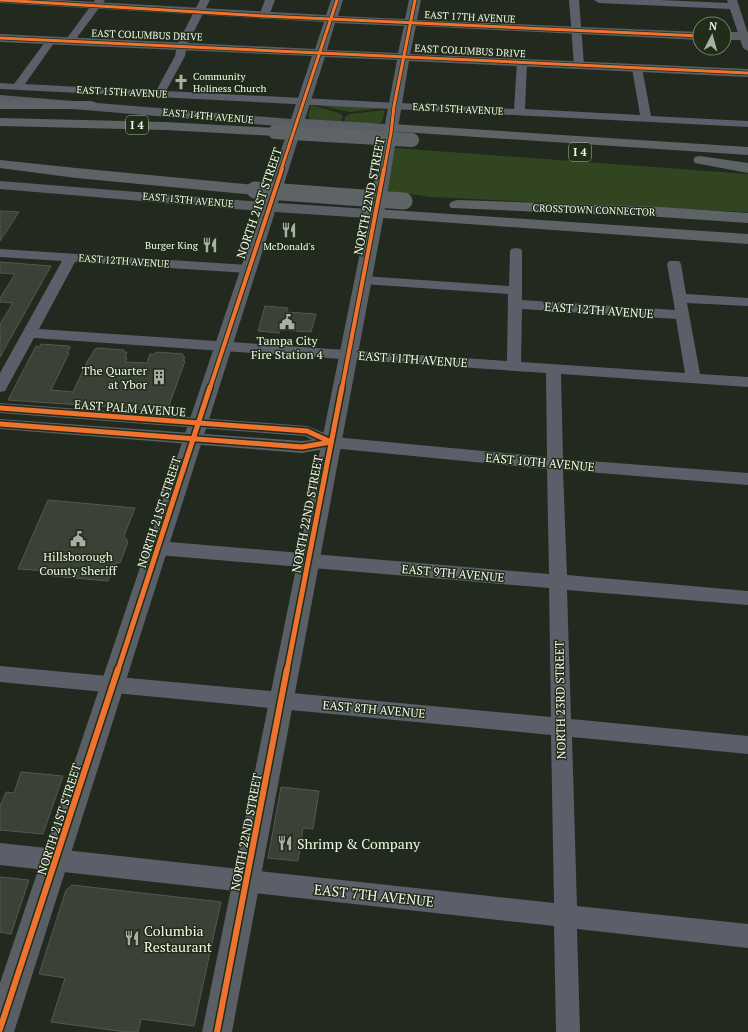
<svg xmlns="http://www.w3.org/2000/svg" width="748" height="1032" font-family="'PT Serif',serif">
  <style>
    .green { fill: #314620 }
    .building { fill: #3b4137; stroke: #545950 }
    .lines { fill: none; stroke-linecap: round; stroke-linejoin: round }
    .minor { fill: #5c5f69; fill-rule: evenodd }
    .major { fill: #5a5f65; fill-rule: evenodd }
    .highway { fill: #5e6366; fill-rule: evenodd }
    .highway-bridge-far1 { stroke: #5e6366; stroke-width: 14 }
    .highway-bridge { stroke: #5e6366; stroke-width: 17 }
    .cycleway-far3-casing { stroke: #212d19; stroke-width: 4.5 }
    .cycleway-far2-casing { stroke: #212d19; stroke-width: 6 }
    .cycleway-far1-casing { stroke: #212d19; stroke-width: 8 }
    .cycleway-casing { stroke: #212d19; stroke-width: 9 }
    .cycleway-far3 { stroke: #ef722f; stroke-width: 3 }
    .cycleway-far2 { stroke: #ef722f; stroke-width: 4 }
    .cycleway-far1 { stroke: #ef722f; stroke-width: 5 }
    .cycleway { stroke: #ef722f; stroke-width: 6 }
    .labels { text-anchor: middle; dominant-baseline: central; stroke-width: 3; stroke-linejoin: round; paint-order: stroke }
    .far-street-label { font-size: 10px; fill: #f0f8eb; stroke: #212d19 }
    .far-poi-label { font-size: 10px; fill: #f0f8eb; stroke: #212d19; text-anchor: start }
    .shield { fill: #212d19; stroke: #b2bbac; stroke-width: 1 }
    .shield-label { font-size: 11px; font-weight: bold; fill: #f0f8eb }
    .street-label { font-size: 12px; fill: #f0f8eb; stroke: #212d19 }
    .poi-label { font-size: 12px; fill: #f0f8eb; stroke: #212d19 }
    .near-poi-label { font-size: 14px; fill: #f0f8eb; stroke: #212d19; text-anchor: start }
    .near-street-label { font-size: 14px; fill: #f0f8eb; stroke: #212d19 }
  </style>
  <rect width="100%" height="100%" fill="#22291e"/>
  <g class="green">
    <path d="M312,104l72,4 -34,4z"/>
    <path d="M311,105l28,8 4,3 -2,6 -30,-2 -3,-4z"/>
    <path d="M385,110l-3,12 -9,2 -29,-2 2,-6 4,-2z"/>
    <path d="M395,148l353,26v38l-277,-13 -39,-2 -46,-6z"/>
  </g>
  <g class="building">
    <path d="M0,211l19,1 -19,29z"/>
    <path d="M0,262l51,4 -51,91v-33l13,-21 -13,-1v-4l15,-24 -15,-1z"/>
    <path d="M265,306l23,2 -2,4 30,2 -5,18 -31,-2 -1,3 -21,-2z"/>
    <path d="M41,344l28,2 1,2 -3,5h2l-18,37 22,2 16,-34h1l4,-8 3,-2 27,2 -1,2h4l-2,6h2l-2,4 22,1 3,-9h5l1,-2 27,2 -1,2 3,1 -2,4h2l-18,50 -159,-11 28,-54 4,1z"/>
    <path d="M48,500l87,8 -11,28 4,6 -8,21h-5l-7,18 -55,-5 -4,-5 -31,-2z"/>
    <path d="M21,772l42,4 -20,58 -43,-4v-24l6,-14 8,1z"/>
    <path d="M281,787l38,4 -6,38 -10,-1 -5,33 -30,-3z"/>
    <path d="M0,877l29,3 -18,54 -11,-2z"/>
    <path d="M72,885l149,17 -27,124 -53,-7 -3,13h-12l-75,-10 14,-44 -26,-4 27,-84z"/>
  </g>
  <g class="lines">
    <g class="minor">
      <path d="M95,0h10l-32,43h-6l-2,-2z"/>
      <path d="M200,0h10l-23,45 -2,11 -19,35 348,18 3,-47 5,-3 5,3 -2,47 115,6 -8,-47 5,-3 5,3 9,48 97,5v6l-748,-38v-6l14,1 34,-46 3,-1 5,3 -31,44 131,7 19,-35 2,-11z"/>
      <path d="M265,0h10l-6,16 -5,3 -5,-3z"/>
      <path d="M569,0h10l5,65 -5,3 -5,-3z"/>
      <path d="M594,0h66l68,3 -1,-3h10l11,34v17l-5,-3 -13,-39 -131,-6z"/>
      <path d="M516,248l5,1 1,3v48l153,10 -8,-46 2,-3h10l2,3 5,30 62,4v8l-61,-3 13,71 48,3v10l-187,-13 2,85 185,14v12l-185,-15 4,105 181,16v14l-181,-15 4,129 177,17v18l-176,-17 5,169 171,18v24l-171,-19 3,103h-24l-2,-106 -554,-61v-22l554,60 -3,-168 -551,-53v-16l551,51 -2,-129 -391,-33 -6,-2 -3,-5 3,-5 6,-2 391,33 -2,-105 -216,-21 -29,5 -302,-24v-10l302,22 10,-1 -7,-4 -305,-23v-10l307,23 27,11 213,20 -1,-84 -512,-35 -29,53 -5,1v-19l62,-112 -62,-4v-8l248,16 5,1 2,3 -2,3 -5,1 -173,-11 -36,67 468,32 1,-67 -145,-10 -5,-1 -2,-3 2,-3 5,-1 146,10 1,-34 1,-3zM522,309l154,10 9,54 -164,-11z"/>
    </g>
    <g class="major">
      <path d="M0,0h59l267,15 5,-15h12l-5,16 67,3 4,-19h12l-4,20 283,12v8l-284,-14 -6,28 338,15v8l-339,-16 -25,153 -152,818h-30l165,-814 -92,-6 -260,817 -1,3h-14v-49l260,-772 -260,-22v-8l263,21 26,-75 -289,-24v-8l291,24 21,-63 -312,-14v-8l315,15 9,-27 -324,-19zM335,23l69,3 -6,27 -71,-3zM325,57l72,3 -12,64 -80,-5zM302,127l82,5 -15,77 -91,-6z"/>
      <rect x="724" y="32" width="24" height="8"/>
    </g>
    <g class="highway">
      <path d="M0,101h90l5,1 2,3 -2,3 -5,1h-90z"/>
      <path d="M0,118l165,4 110,6 5,1 2,3 -2,3 -5,1 -110,-6 -165,-4z"/>
      <path d="M392,124l356,23v8l-361,-24 -2,-3 2,-3z"/>
      <path d="M700,156l48,7v10l-53,-10 -2,-3 2,-3z"/>
      <path d="M0,160l76,8 179,17 5,2 3,3 -3,3 -5,2 -179,-17 -76,-10z"/>
      <path d="M457,200l203,7 88,6v10l-88,-6 -209,-9 -2,-3 2,-3z"/>
      <path d="M376,209l372,25v10l-378,-27 -2,-3 2,-3z"/>
    </g>
    <path class="highway-bridge-far1" d="M275,132l137,8"/>
    <path class="highway-bridge" d="M255,190l149,11"/>
    <defs>
      <g id="cycleway-far3">
        <path d="M0,0l264,16 436,20"/>
        <path d="M0,38l748,35"/>
        <path d="M281,170l56,-170"/>
        <path d="M384,170l7,-37 3,-27 21,-106"/>
      </g>
      <g id="cycleway-far2">
        <path d="M210,388l72,-219"/>
        <path d="M342,388l42,-219"/>
      </g>
      <g id="cycleway-far1">
        <path d="M0,408l307,23 24,11"/>
        <path d="M0,424l302,23 29,-5"/>
        <path d="M118,670l92,-283"/>
        <path d="M287,670l55,-283"/>
      </g>
      <g id="cycleway">
        <path d="M0,1029l118,-360"/>
        <path d="M217,1032l70,-363"/>
      </g>
    </defs>
    <use href="#cycleway-far3" class="cycleway-far3-casing"/>
    <use href="#cycleway-far2" class="cycleway-far2-casing"/>
    <use href="#cycleway-far1" class="cycleway-far1-casing"/>
    <use href="#cycleway" class="cycleway-casing"/>
    <use href="#cycleway-far3" class="cycleway-far3"/>
    <use href="#cycleway-far2" class="cycleway-far2"/>
    <use href="#cycleway-far1" class="cycleway-far1"/>
    <use href="#cycleway" class="cycleway"/>
  </g>
  <defs>
    <symbol id="church-bare" viewBox="-9 -9 18 18"><path d="M-1.2-6h2.4v3.5h3.3v2.4h-3.3V6h-2.4V-.1h-3.3v-2.4h3.3Z" fill="#a8b0a3" stroke="#212d19" stroke-width="2.5" paint-order="stroke"/></symbol>
    <symbol id="restaurant-bare" viewBox="-9 -9 18 18"><path d="M-5-6h1v4h1v-4h1v4h1v-4h1v5L-1.5 .5V6h-2V.5L-5-1ZM5-6V6H3V1.5H1.5Q1.5-4 5-6Z" fill="#a8b0a3" stroke="#212d19" stroke-width="2.5" paint-order="stroke"/></symbol>
    <symbol id="civic-bare" viewBox="-9 -9 18 18"><path d="M-.6-6.5H3V-4.5H.6V-3L4-1V1h2V6H-6V1h2V-1L-.6-3ZM-1.2 2.5V6h2.4V2.5Z" fill="#a8b0a3" stroke="#212d19" stroke-width="2.5" paint-order="stroke"/></symbol>
    <symbol id="building-bare" viewBox="-9 -9 18 18"><path d="M-4-6H4V6H1V3H-1V6H-4ZM-2.5-4.3h1.7v1.8h-1.7ZM.8-4.3h1.7v1.8H.8ZM-2.5-1h1.7V.8h-1.7ZM.8-1h1.7V.8H.8Z" fill="#a8b0a3" stroke="#212d19" stroke-width="2.5" paint-order="stroke"/></symbol>
  </defs>
  <g fill-rule="evenodd">
    <use href="#church-bare" x="170" y="71" width="22" height="22"/>
    <use href="#restaurant-bare" x="278" y="219" width="22" height="22"/>
    <use href="#restaurant-bare" x="199" y="234" width="22" height="22"/>
    <use href="#civic-bare" x="276" y="311" width="22" height="22"/>
    <use href="#building-bare" x="148" y="366" width="22" height="22"/>
    <use href="#civic-bare" x="67" y="528" width="22" height="22"/>
    <use href="#restaurant-bare" x="274" y="832" width="22" height="22"/>
    <use href="#restaurant-bare" x="121" y="927" width="22" height="22"/>
  </g>
  <g class="labels">
    <g class="far-street-label">
      <text transform="translate(470 17) rotate(3)">EAST 17TH AVENUE</text>
      <text transform="translate(147 35) rotate(2)">EAST COLUMBUS DRIVE</text>
      <text transform="translate(470 51) rotate(3)">EAST COLUMBUS DRIVE</text>
      <text transform="translate(122 92) rotate(3)">EAST 15TH AVENUE</text>
      <text transform="translate(458 109) rotate(3)">EAST 15TH AVENUE</text>
      <text transform="translate(208 116) rotate(5)">EAST 14TH AVENUE</text>
      <text transform="translate(188 200) rotate(5)">EAST 13TH AVENUE</text>
      <text transform="translate(594 210) rotate(2)">CROSSTOWN CONNECTOR</text>
      <text transform="translate(124 261) rotate(4)">EAST 12TH AVENUE</text>
    </g>
    <g class="far-poi-label">
      <text x="193" y="76">Community<tspan x="193" dy="12">Holiness Church</tspan></text>
      <text x="198" y="245" text-anchor="end">Burger King</text>
      <text x="289" y="246" text-anchor="middle">McDonald's</text>
    </g>
    <g class="shield">
      <rect x="126" y="116" width="22" height="18" rx="3"/>
      <rect x="569" y="143" width="22" height="18" rx="3"/>
    </g>
    <g class="shield-label">
      <text x="137" y="125">I 4</text>
      <text x="580" y="152">I 4</text>
    </g>
    <g class="street-label">
      <text transform="translate(369 196) rotate(-79)">NORTH 22ND STREET</text>
      <text transform="translate(259 203) rotate(-71)">NORTH 21ST STREET</text>
      <text transform="translate(599 310) rotate(4)">EAST 12TH AVENUE</text>
      <text transform="translate(413 359) rotate(4)">EAST 11TH AVENUE</text>
      <text transform="translate(130 408) rotate(4)">EAST PALM AVENUE</text>
      <text transform="translate(540 462) rotate(5)">EAST 10TH AVENUE</text>
      <text transform="translate(159 512) rotate(-72)">NORTH 21ST STREET</text>
      <text transform="translate(307 514) rotate(-79)">NORTH 22ND STREET</text>
      <text transform="translate(453 573) rotate(5)">EAST 9TH AVENUE</text>
      <text transform="translate(560 700) rotate(-91)">NORTH 23RD STREET</text>
      <text transform="translate(374 709) rotate(5)">EAST 8TH AVENUE</text>
      <text transform="translate(59 819) rotate(-72)">NORTH 21ST STREET</text>
      <text transform="translate(246 832) rotate(-79)">NORTH 22ND STREET</text>
    </g>
    <g class="poi-label">
      <text x="287" y="340">Tampa City<tspan x="287" dy="14">Fire Station 4</tspan></text>
      <text x="147" y="370" text-anchor="end">The Quarter<tspan x="147" dy="14">at Ybor</tspan></text>
      <text x="78" y="556">Hillsborough<tspan x="78" dy="14">County Sheriff</tspan></text>
    </g>
    <g class="near-poi-label">
      <text x="297" y="843">Shrimp &amp; Company</text>
      <text x="144" y="930">Columbia<tspan x="144" dy="16">Restaurant</tspan></text>
    </g>
    <g class="near-street-label">
      <text transform="translate(374 895) rotate(6)">EAST 7TH AVENUE</text>
    </g>
  </g>
  <g transform="translate(712 36) rotate(6)"><circle r="19" fill="#212d19" stroke="#747e6d"/>
  <path d="M0-3L7 15L0 10L-7 15Z" fill="#a8b0a3"/>
  <text y="-6" font-size="11" font-weight="bold" text-anchor="middle" fill="#f0f8eb">N</text>
  </g>
</svg>
